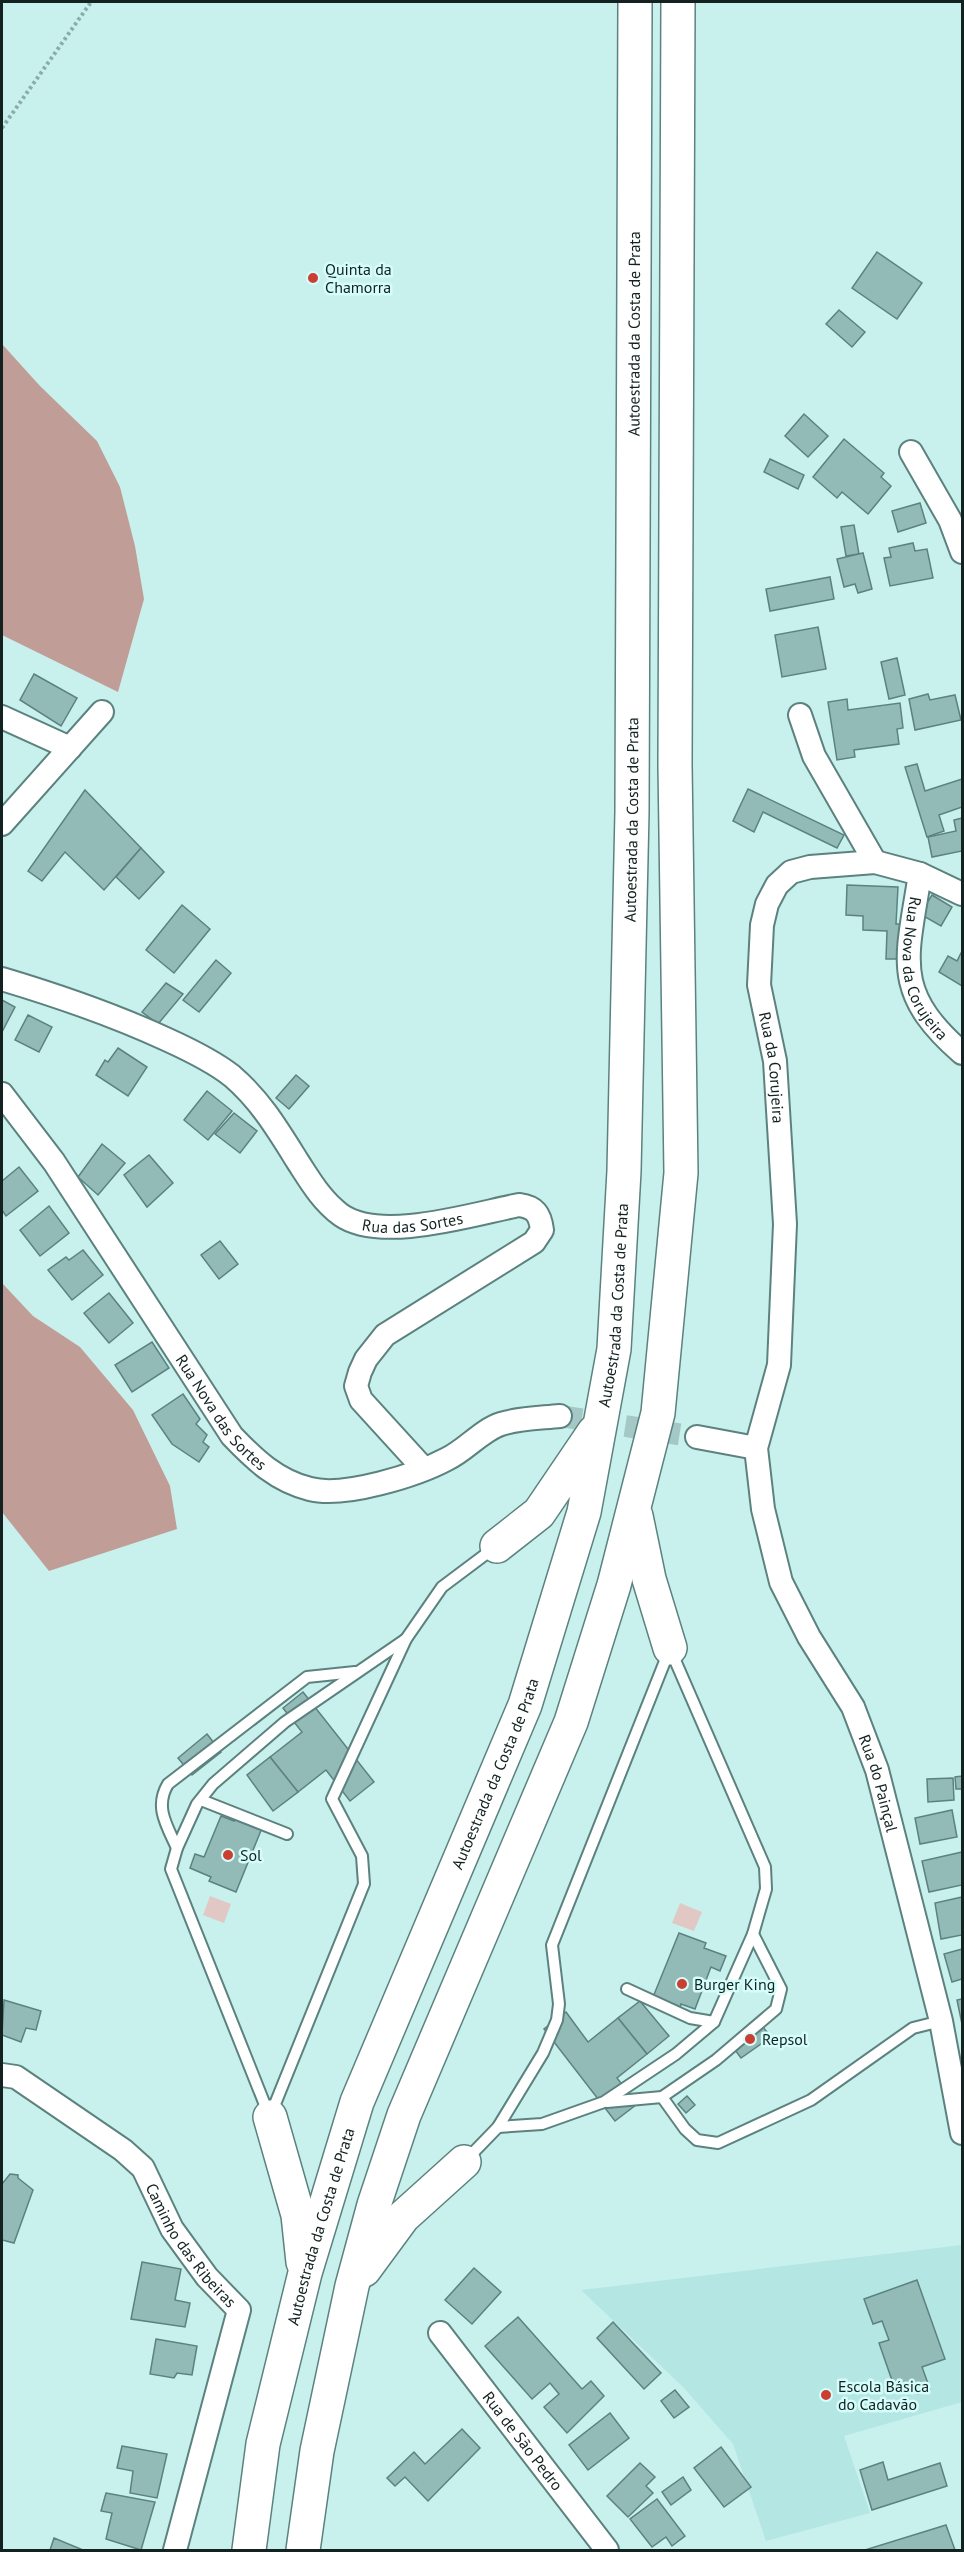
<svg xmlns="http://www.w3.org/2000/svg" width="964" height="2552" font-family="'PT Sans',sans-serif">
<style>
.built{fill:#b4e6e3}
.green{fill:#e1c8c4}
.forest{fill:#c09d97}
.building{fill:#92bab7;stroke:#5c827f;stroke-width:1.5}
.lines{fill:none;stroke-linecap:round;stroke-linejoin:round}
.minor-tunnel{stroke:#a4c8c5;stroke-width:22;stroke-dasharray:22 11;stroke-linecap:butt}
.service-casing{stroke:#5c827f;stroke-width:14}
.minor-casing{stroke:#5c827f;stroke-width:26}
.motorway-casing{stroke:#5c827f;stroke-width:36}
.path{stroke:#8cacaa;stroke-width:4;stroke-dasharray:3 3;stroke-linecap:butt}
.service{stroke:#fff;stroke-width:10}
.minor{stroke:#fff;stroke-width:22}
.motorway{stroke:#fff;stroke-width:33}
.poi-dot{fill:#cb3e32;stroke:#d5fefb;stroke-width:2}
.labels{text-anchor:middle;stroke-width:5;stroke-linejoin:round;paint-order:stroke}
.poi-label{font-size:16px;fill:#132221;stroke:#d5fefb;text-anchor:start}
.street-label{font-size:16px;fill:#132221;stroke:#d5fefb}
</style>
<rect width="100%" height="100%" fill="#c8f1ee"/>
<!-- built -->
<polygon class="built" points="962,2245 962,2402 844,2436 870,2513 766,2541 733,2444 684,2388 581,2290"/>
<!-- green -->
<g class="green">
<polygon points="210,1896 231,1904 224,1923 203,1915"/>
<polygon points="680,1903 702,1912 694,1931 672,1923"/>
</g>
<!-- forest -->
<g class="forest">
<polygon points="2,344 40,386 97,441 120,487 135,546 144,599 118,692 2,635"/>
<polygon points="2,1283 33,1316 80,1347 133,1410 170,1486 177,1529 49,1571 2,1512"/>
</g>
<!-- building -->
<g class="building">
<polygon points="877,252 922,283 897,319 852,288"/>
<polygon points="839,310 865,332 852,347 826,324"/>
<polygon points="804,414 828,436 808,457 785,436"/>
<polygon points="844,439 884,473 881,477 891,486 868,514 842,492 837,498 813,477"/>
<polygon points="770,459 804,475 798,489 764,472"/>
<polygon points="920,503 926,523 898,532 892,511"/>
<polygon points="854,525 859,554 846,556 841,527"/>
<polygon points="913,543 915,551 927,549 933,578 890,586 884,558 891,557 889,548"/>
<polygon points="863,553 872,589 858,593 855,584 844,587 837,559"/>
<polygon points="830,577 834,599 770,611 766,589"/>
<polygon points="818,627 826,669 782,677 775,635"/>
<polygon points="897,658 905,695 889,699 881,662"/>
<polygon points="34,674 77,698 61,726 20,700"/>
<polygon points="928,694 930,700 955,695 961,720 915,730 909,699"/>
<polygon points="847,699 848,710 900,703 903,728 897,729 899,744 854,750 855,757 837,760 828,702"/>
<polygon points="917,764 925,791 962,779 962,807 939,815 944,831 927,837 905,767"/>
<polygon points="748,789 844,835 837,848 763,812 754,832 733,821"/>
<polygon points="85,790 141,848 104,890 65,852 42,881 28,871"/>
<polygon points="962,818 962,851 932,857 928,837 956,831 954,820"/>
<polygon points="141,848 164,872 139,899 116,877"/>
<polygon points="847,885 898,887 896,924 901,924 899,959 886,959 887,931 863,930 863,916 846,915"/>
<polygon points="932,895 952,907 941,926 920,914"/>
<polygon points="182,905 210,929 174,973 146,950"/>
<polygon points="962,951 962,986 939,972 948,956 957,961"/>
<polygon points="216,960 231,973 199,1012 183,1000"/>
<polygon points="166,983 183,994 158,1024 142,1012"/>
<polygon points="2,1000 15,1007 2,1032"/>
<polygon points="28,1015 52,1027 39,1052 15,1040"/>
<polygon points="118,1048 147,1067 128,1096 96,1075 105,1060 108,1062"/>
<polygon points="296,1075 309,1086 289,1109 276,1098"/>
<polygon points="207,1091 232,1111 208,1140 184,1120"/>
<polygon points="234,1113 257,1131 240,1153 215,1134"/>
<polygon points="102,1144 125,1163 98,1195 78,1177"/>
<polygon points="149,1155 173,1183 147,1207 124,1175"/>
<polygon points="19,1167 38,1191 6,1216 2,1210 2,1181"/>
<polygon points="49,1206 69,1233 40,1256 20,1230"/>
<polygon points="220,1241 238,1264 219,1279 201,1255"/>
<polygon points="83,1250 103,1275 72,1300 48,1270 66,1257 69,1260"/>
<polygon points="109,1293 133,1323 109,1343 84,1313"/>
<polygon points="152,1342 169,1368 132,1392 115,1365"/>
<polygon points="183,1394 200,1419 196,1424 207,1435 203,1442 209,1447 199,1462 172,1444 152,1415"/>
<polygon points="303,1692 374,1782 350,1801 326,1770 298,1792 270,1757 302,1732 283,1708"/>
<polygon points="207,1734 221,1752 192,1775 178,1758"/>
<polygon points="270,1757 298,1792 273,1811 247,1775"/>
<polygon points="962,1776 962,1789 956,1789 955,1777"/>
<polygon points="953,1778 954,1800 928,1802 927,1779"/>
<polygon points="952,1810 957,1837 920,1844 915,1818"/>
<polygon points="221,1816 234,1821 236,1817 262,1828 236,1892 209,1881 211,1877 190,1868 195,1854 204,1857"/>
<polygon points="962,1852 962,1885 929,1892 922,1861"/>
<polygon points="962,1897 962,1935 941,1939 935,1903"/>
<polygon points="679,1933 706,1943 704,1948 726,1956 720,1971 711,1967 695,2009 681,2004 680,2008 653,1997"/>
<polygon points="962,1949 962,1979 952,1982 944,1954"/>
<polygon points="962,1999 962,2024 957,2000"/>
<polygon points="4,2000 41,2011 36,2030 26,2028 21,2042 2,2035"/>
<polygon points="640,2001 669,2036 647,2054 618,2018"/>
<polygon points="566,2012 588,2042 618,2018 647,2054 617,2078 637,2104 615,2121 544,2029"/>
<polygon points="758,2021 771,2037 741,2058 729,2042"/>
<polygon points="687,2096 695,2105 686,2113 678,2104"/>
<polygon points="10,2174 18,2175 18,2178 33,2190 14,2243 2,2240 2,2184"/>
<polygon points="142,2262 181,2269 175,2300 190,2303 185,2327 131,2319"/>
<polygon points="474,2268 501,2292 472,2324 445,2300"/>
<polygon points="917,2280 945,2359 922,2367 930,2389 918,2394 914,2382 895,2389 879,2343 889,2340 882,2321 873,2324 864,2299"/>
<polygon points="518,2317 582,2389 591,2381 604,2396 567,2433 544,2407 559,2394 550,2383 532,2399 485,2346"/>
<polygon points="613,2322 661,2373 644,2389 597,2338"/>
<polygon points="156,2339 197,2346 192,2375 177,2373 174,2378 150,2374"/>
<polygon points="675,2390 689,2407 674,2418 661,2401"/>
<polygon points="610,2413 629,2438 588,2470 569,2445"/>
<polygon points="462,2429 480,2448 428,2501 405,2477 395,2486 387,2478 414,2452 425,2464"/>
<polygon points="122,2446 167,2454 157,2498 130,2493 133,2471 117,2468"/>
<polygon points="721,2447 751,2487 724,2507 694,2468"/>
<polygon points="883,2462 888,2480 940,2463 947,2486 872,2510 860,2470"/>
<polygon points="640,2463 655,2477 646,2486 653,2493 628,2517 607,2496"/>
<polygon points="683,2477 691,2490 671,2505 662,2492"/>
<polygon points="106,2493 155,2502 141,2550 106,2539 112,2513 101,2511"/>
<polygon points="657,2499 685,2536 672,2546 666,2537 652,2547 630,2519"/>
<polygon points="946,2525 955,2550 865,2550"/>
<polygon points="54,2538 83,2550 50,2550"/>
</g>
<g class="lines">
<!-- minor-tunnel -->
<polyline class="minor-tunnel" points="560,1416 697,1437"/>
<defs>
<g id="service">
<polyline points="201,1800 287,1834"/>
<path d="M177,1848C167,1826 154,1807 168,1784L307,1677L355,1672"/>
<polyline points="627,1989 690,2018 714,2022"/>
<polyline points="662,2097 685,2129 697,2140 718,2143 811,2100 913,2028 941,2021"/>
<polyline points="607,2102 662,2097 716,2060 776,2009 781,1989 753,1934"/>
<polyline points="271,2114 364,1884 362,1856 332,1799 406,1639 442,1587 494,1548"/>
<polyline points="269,2115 171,1869 177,1848 197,1804 213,1784 285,1722 406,1639"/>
<polyline points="498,2127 542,2124 604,2102 676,2054 714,2022 753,1934 766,1889 765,1867 671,1651"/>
<polyline points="466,2160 498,2127 543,2053 557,2020 559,2004 552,1945 669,1651"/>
</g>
<g id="minor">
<polyline points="911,452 950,520 962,552"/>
<polyline points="800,715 814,756 875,862"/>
<polyline points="2,717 70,748"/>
<polyline points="2,824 102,712"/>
<path id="s1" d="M920,874C907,959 891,991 962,1053"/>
<path id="s2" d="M962,894L920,874L875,862L810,867L791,872L777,885L767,904L762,925L759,985L775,1061L785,1224L779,1365L756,1448L763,1509L781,1582L809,1637L853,1707L877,1770L941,2021L962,2133"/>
<path id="s3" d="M2,979C59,996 114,1015 168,1040C190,1050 213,1061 232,1076C261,1101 278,1130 298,1162C311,1182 322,1201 341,1215C381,1243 473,1214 519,1205C535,1207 540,1214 542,1230L534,1242L385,1335L366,1359L360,1372L356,1386L361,1400L423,1468"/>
<path id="s4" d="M2,1094L54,1162L232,1436C255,1460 277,1481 310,1489C344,1498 417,1475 447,1459C466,1450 482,1430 501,1424C519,1418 541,1418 560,1416"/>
<polyline points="697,1437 756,1448"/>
<path id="s5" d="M2,2075L16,2077L123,2150L143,2168L172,2229L207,2277L239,2310L175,2550"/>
<path id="s6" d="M440,2333L607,2550"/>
</g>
<g id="motorway">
<polyline points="636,1516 649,1579 670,1648"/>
<polyline points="497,1546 539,1513 594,1432"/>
<polyline points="270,2117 298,2215 303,2262"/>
<polyline points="364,2270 403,2217 464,2162"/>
<path id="s7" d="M249,2550L263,2444L305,2273L357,2102L525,1705L584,1512L614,1349L624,1171L632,812L635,2"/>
<polyline points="303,2550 317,2451 352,2286 374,2205 404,2115 571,1722 614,1585 658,1413 681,1173 675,765 678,2"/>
</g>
</defs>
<!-- service casing -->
<use href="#service" class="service-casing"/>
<!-- minor casing -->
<use href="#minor" class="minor-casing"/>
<!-- motorway casing -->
<use href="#motorway" class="motorway-casing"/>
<!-- path -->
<polyline class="path" points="2,128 91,2"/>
<!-- service -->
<use href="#service" class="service"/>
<!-- minor -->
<use href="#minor" class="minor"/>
<!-- motorway -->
<use href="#motorway" class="motorway"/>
</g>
<!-- markers -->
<g class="poi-dot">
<circle cx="313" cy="278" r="6"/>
<circle cx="228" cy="1855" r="6"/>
<circle cx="682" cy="1984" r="6"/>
<circle cx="750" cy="2039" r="6"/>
<circle cx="826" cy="2395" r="6"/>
</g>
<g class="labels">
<!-- poi labels -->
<g class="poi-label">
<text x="325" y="275">Quinta da<tspan x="325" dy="18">Chamorra</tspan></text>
<text x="240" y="1861">Sol</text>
<text x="694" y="1990">Burger King</text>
<text x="762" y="2045">Repsol</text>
<text x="838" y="2392">Escola Básica<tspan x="838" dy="18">do Cadavão</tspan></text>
</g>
<!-- street labels -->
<g class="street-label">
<text dy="6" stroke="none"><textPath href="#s7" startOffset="2276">Autoestrada da Costa de Prata</textPath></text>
<text dy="6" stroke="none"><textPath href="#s7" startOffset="1790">Autoestrada da Costa de Prata</textPath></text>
<text dy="6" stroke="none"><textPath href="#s1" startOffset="99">Rua Nova da Corujeira</textPath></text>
<text dy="6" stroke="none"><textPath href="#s2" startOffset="384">Rua da Corujeira</textPath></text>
<text dy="6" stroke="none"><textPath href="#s3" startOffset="502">Rua das Sortes</textPath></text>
<text dy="6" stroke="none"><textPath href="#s7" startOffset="1304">Autoestrada da Costa de Prata</textPath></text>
<text dy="6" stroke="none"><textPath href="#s4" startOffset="387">Rua Nova das Sortes</textPath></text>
<text dy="6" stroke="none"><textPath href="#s7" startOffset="818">Autoestrada da Costa de Prata</textPath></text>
<text dy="6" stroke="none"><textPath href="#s2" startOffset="1130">Rua do Painçal</textPath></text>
<text dy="6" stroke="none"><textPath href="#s7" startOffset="332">Autoestrada da Costa de Prata</textPath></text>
<text dy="6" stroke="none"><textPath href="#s5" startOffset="262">Caminho das Ribeiras</textPath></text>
<text dy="6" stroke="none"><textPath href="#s6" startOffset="136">Rua de São Pedro</textPath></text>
</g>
</g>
<!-- border -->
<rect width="964" height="2552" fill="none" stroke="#132221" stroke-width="6"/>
</svg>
